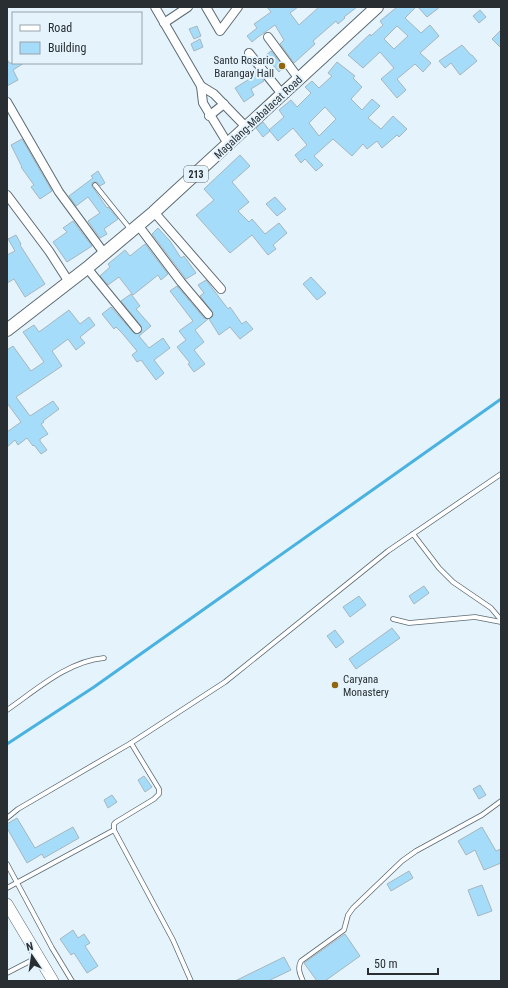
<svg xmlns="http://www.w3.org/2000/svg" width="508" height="988" font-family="'Roboto Condensed',sans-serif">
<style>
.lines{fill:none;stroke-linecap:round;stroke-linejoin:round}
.stream{stroke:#4ab2e1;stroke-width:3}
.building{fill:#a5dcf9;stroke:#a7b6be;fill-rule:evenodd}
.lane-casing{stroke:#5d6b72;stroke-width:5.5}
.street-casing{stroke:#5d6b72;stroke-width:10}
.secondary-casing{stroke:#5d6b72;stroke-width:12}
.primary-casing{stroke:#5d6b72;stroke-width:14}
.lane{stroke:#fff;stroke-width:4}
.street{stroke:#fff;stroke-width:8}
.secondary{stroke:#fff;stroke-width:11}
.primary{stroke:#fff;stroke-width:12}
.poi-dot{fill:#90650d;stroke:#e4f3fc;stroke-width:1.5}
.labels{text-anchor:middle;stroke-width:4;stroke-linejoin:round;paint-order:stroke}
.shield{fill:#e4f3fc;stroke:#60696e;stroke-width:1}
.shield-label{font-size:10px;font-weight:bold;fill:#282e31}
.poi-label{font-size:11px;fill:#282e31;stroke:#e4f3fc;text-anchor:end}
.street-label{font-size:11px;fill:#282e31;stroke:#e4f3fc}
</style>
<rect width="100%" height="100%" fill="#e4f3fc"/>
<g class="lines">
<!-- stream -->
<polyline class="stream" points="7,744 94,687 501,399"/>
</g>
<!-- building -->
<g class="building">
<polygon points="267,7 298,7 290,13 299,25 319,7 357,7 344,17 345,18 338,24 336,21 313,41 315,44 294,63 280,44 284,40 275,25 258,37 252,42 247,36 257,28 254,24 271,12"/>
<path d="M397,7H416L405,18L421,33L430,25L439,36L420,53L431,63L423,72L415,64L397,79L406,90L397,98L381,79L394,68L380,52L363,68L348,55L370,34L371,36L383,25L380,21ZM397,26L408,36L394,49L384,39Z"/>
<polygon points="418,7 440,7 427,17"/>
<polygon points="480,10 486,17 479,23 473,16"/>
<polygon points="197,26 201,36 194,39 189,29"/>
<polygon points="501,30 501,48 492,39"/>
<polygon points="200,39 203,47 194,51 191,44"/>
<polygon points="462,45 471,55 472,55 477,61 460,75 451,63 445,68 439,61"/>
<polygon points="271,51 284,67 279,72 265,56"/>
<polygon points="7,59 9,63 24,63 13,70 18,80 7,86"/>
<path d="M337,62L355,76L353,78L362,87L351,99L362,110L372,99L380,106L368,118L381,129L393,116L407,129L399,137L397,135L382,148L377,141L367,149L363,144L352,156L333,139L314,156L323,165L316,171L305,159L301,163L295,155L307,145L293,128L278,141L269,130L284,117L279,110L291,100L297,107L311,93L305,87L312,81L319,88L332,76L328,73ZM325,107L336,119L319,136L309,123Z"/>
<polygon points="257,72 264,81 251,89 254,95 244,102 235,88 251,78 250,76"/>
<polygon points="263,122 270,131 263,137 256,128"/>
<polygon points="22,139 52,191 40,199 31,187 34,185 21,167 22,167 11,145"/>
<polygon points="240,155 250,166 232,182 249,202 238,211 249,222 252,219 265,234 279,223 287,233 273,245 276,249 268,255 252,235 230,253 196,215 214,200 204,189"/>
<polygon points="98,171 105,183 100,186 97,182 94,182 92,183 92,186 107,208 108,207 118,219 104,229 107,234 100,238 88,221 100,213 88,197 76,206 69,196 93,178 91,176"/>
<polygon points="275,197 286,209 277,216 266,204"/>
<polygon points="73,221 92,246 67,262 53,242 67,232 63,228"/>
<polygon points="158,228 170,241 181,258 184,256 196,273 186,279 152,234"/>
<polygon points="16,235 21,244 20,245 45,284 25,297 14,279 7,283 7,255 15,251 8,239"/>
<polygon points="145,244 168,274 161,280 158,275 133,295 119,277 108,285 100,276 110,267 108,264 125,250 130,256"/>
<polygon points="311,277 326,293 317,300 303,284"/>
<polygon points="206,280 228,309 230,307 242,324 246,321 253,329 240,339 230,327 219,335 209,319 213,316 213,313 200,296 204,293 198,285"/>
<polygon points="177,286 204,318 208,319 195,330 204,342 194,350 205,364 194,372 188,364 190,363 177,347 186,340 179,331 193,321 170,291"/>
<polygon points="131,294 140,306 136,309 151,326 139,336 149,348 163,338 170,348 154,360 164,373 156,380 141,360 137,362 132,355 137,351 122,333 116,327 114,329 102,314 111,307 133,332 135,334 140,333 142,331 141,326 121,301"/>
<polygon points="69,310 80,324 89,317 95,325 80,337 85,343 76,350 68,339 52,351 62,366 16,397 30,416 53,401 59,409 43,421 44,422 41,424 48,434 40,439 40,441 47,450 41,454 34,445 33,446 27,438 18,445 15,440 7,447 7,432 21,422 7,403 7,350 13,346 31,371 44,362 23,332 34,325 39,332"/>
<polygon points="424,586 429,593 414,604 409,596"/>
<polygon points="359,596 366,605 350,617 343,607"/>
<polygon points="392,628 400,638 356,669 349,659"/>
<polygon points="335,630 344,642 336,648 327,636"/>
<polygon points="144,776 152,787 145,792 138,780"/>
<polygon points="480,785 486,795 479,799 473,789"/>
<polygon points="112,795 117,802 108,808 104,800"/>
<polygon points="17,818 35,848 73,827 79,838 44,858 42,854 27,863 7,828 7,824"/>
<polygon points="482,827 496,851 501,849 501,863 484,870 475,850 466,855 458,841"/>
<polygon points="409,871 413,878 391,891 387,884"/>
<polygon points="482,885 492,911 478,916 468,890"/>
<polygon points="73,930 78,938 84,934 90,943 85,946 98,966 87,973 74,953 71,955 60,939"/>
<polygon points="345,934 360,956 325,981 317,981 304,963"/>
<polygon points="284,957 291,970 268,981 235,981"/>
</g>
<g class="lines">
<defs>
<g id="lane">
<polyline points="95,185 131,230"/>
<polyline points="413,534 439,568 453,582 491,608 501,620"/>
<polyline points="393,619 409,623 475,617 501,622"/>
<path d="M7,710C36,690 68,661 104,658"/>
<polyline points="131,743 159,789 159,794 154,799 116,822 114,824 114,830 173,940 191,981"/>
<polyline points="7,818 18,809 131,743 225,682 388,551 501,474"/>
<polyline points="7,864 52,948 72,981"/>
<polyline points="7,888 114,830"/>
<polyline points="7,973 38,957"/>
<path d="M303,981C300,974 297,968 301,961L344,930L348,915L353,908L402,861L416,851L482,815L501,801"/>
</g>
<g id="street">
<polyline points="155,7 201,86 203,103 228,144"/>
<polyline points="206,7 220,31 238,7"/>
<polyline points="164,23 188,7"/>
<polyline points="268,37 299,79"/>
<polyline points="249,53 282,94"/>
<polyline points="201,86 214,94 246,127"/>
<polyline points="7,102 59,192 104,253"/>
<polyline points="209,116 224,104"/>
<polyline points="7,195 49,251 69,282"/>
<polyline points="154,212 221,289"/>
<polyline points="138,225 181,282 208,314"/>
<polyline points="87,268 137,329"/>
</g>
<polyline id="secondary" points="7,904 53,981"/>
<polyline id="primary" points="7,330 87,268 154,212 377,7"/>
</defs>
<!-- lane casing -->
<use href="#lane" class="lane-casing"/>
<!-- street casing -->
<use href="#street" class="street-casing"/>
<!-- secondary casing -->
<use href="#secondary" class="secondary-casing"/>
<!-- primary casing -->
<use href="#primary" class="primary-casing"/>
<!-- lane -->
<use href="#lane" class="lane"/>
<!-- street -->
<use href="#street" class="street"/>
<!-- secondary -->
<use href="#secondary" class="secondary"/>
<!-- primary -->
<use href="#primary" class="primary"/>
</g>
<!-- markers -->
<g class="poi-dot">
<circle cx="282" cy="66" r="4"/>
<circle cx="335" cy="685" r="4"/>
</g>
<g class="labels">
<!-- shield labels -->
<rect class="shield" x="184" y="166" width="24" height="16" rx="3"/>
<g class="shield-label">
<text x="196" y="178">213</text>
</g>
<!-- poi labels -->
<g class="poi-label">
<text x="274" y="64">Santo Rosario<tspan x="274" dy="13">Barangay Hall</tspan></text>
<text x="343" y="683" text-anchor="start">Caryana<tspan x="343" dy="13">Monastery</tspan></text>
</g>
<!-- street labels -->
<g class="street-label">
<text transform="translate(258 117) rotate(-43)" y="4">Magalang-Mabalacat Road</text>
</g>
</g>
<!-- border -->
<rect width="508" height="988" fill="none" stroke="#282e31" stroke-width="16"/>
<!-- legend -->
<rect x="12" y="12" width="130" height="52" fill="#e4f3fc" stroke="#99a4ab"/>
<rect x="20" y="25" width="20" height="6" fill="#ffffff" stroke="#99a4ab"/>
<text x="48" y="32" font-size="12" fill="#282e31">Road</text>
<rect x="20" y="42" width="20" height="12" fill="#a5dcf9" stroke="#99a4ab"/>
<text x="48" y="52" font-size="12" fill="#282e31">Building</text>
<!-- north arrow -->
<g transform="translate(32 956) rotate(347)" stroke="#e4f3fc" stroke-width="3" paint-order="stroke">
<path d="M0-3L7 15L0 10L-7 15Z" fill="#282e31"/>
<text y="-6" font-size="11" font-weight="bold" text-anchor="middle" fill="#282e31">N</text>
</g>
<!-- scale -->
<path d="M368 968v6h70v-6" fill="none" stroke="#282e31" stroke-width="2"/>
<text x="374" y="968" font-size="12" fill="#282e31" stroke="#e4f3fc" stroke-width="3" paint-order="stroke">50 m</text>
</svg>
